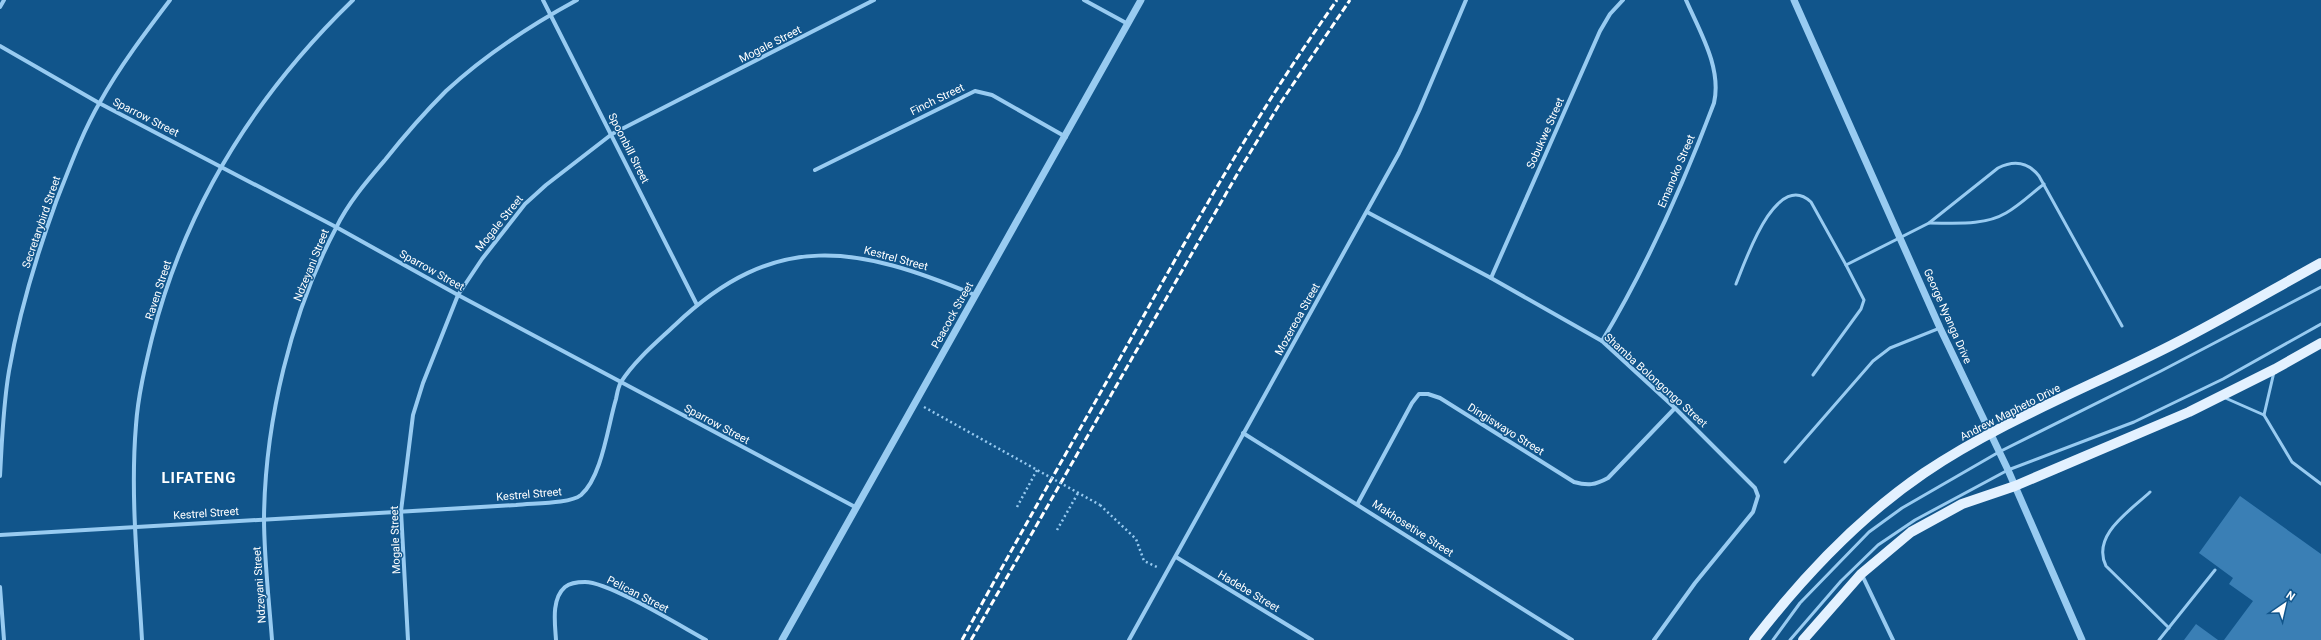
<svg xmlns="http://www.w3.org/2000/svg" width="2321" height="640" font-family="Roboto,sans-serif">
<style>
.building{fill:#3a7fb5}
.lines{fill:none;stroke-linecap:round;stroke-linejoin:round}
.path{stroke:#98cbf1;stroke-width:2.5;stroke-dasharray:2 3;stroke-linecap:butt}
.service{stroke:#98cbf1;stroke-width:3}
.minor{stroke:#98cbf1;stroke-width:4}
.tertiary{stroke:#98cbf1;stroke-width:7}
.primary{stroke:#e3f1ff;stroke-width:10}
.rail{stroke:#fff;stroke-width:3;stroke-dasharray:7 3;stroke-linecap:butt}
.path-bridge{stroke:#98cbf1;stroke-width:2.5;stroke-dasharray:2 3;stroke-linecap:butt}
.labels{text-anchor:middle;stroke-width:3;stroke-linejoin:round;paint-order:stroke}
.street-label{font-size:11px;fill:#fff;stroke:#11558b}
.district-label{font-size:15px;font-weight:bold;letter-spacing:1px;fill:#fff;stroke:#11558b}
</style>
<rect width="100%" height="100%" fill="#11558b"/>
<!-- building -->
<g class="building">
<polygon points="2240,496 2321,554 2321,640 2224,640 2253,601 2229,584 2233,578 2199,553"/>
<polygon points="2196,624 2218,640 2184,640"/>
</g>
<g class="lines">
<!-- path -->
<g class="path">
<polyline points="924,407 994,446"/>
<polyline points="1100,505 1136,539 1144,561 1159,568"/>
<polyline points="1017,507 1037,470"/>
<polyline points="1057,530 1078,493"/>
</g>
<!-- service -->
<g class="service">
<path d="M1929,223C1955,223 1984,226 2006,213C2020,205 2032,193 2044,184"/>
<path d="M1736,284C1745,262 1776,169 1811,202L1846,265"/>
<path d="M1813,375L1861,309L1864,300L1846,265L1929,223L1998,168C2014,160 2028,162 2039,176L2122,326"/>
<polyline points="2223,397 2264,415 2292,462 2321,484"/>
<polyline points="2264,415 2274,372"/>
<polyline points="1785,462 1873,361 1890,348 1940,328"/>
<path d="M2150,492C2130,511 2091,535 2106,566L2169,628"/>
<polyline points="1773,640 1800,603 1869,532 1902,508 1999,452 2161,371 2321,287"/>
<polyline points="1790,640 1841,581 1878,545 1915,520 2008,470 2134,422 2223,379 2321,324"/>
<polyline points="2159,640 2215,570"/>
</g>
<!-- minor -->
<g class="minor">
<polyline points="543,0 697,305"/>
<polyline points="1084,0 1128,24"/>
<polyline points="0,7 4,0"/>
<polyline points="0,46 99,103 336,227 458,295 857,508"/>
<polyline points="815,170 975,91 992,95 1066,137"/>
<polyline points="1367,212 1491,278 1602,341 1675,408 1755,488 1758,496 1753,512 1695,583 1654,640"/>
<polyline points="1491,278 1600,31 1610,14 1623,0"/>
<path d="M1602,341C1647,266 1683,185 1714,103C1722,68 1700,32 1686,0"/>
<polyline points="1243,433 1572,640"/>
<path d="M0,476C2,441 3,406 9,371C19,313 36,257 56,202C69,169 82,133 100,102C120,66 145,33 170,0"/>
<path d="M1358,503L1412,403L1419,394H1428L1440,398L1574,482C1588,486 1595,485 1608,478L1675,408"/>
<path d="M0,535L516,505C532,503 570,504 581,495C602,477 608,425 616,399C617,394 618,387 621,382C635,360 657,342 675,325C776,229 857,246 975,295"/>
<polyline points="1176,557 1312,640"/>
<polyline points="1862,575 1893,640"/>
<polyline points="0,587 4,640"/>
<path d="M142,640C138,569 130,496 136,425C138,396 145,367 152,338C185,207 256,94 353,0"/>
<path d="M272,640C269,600 264,558 264,518C265,422 291,313 336,228C348,203 367,181 385,160C404,136 424,113 446,91C485,55 531,25 577,0"/>
<polyline points="408,640 401,511 413,415 423,383 458,295 482,259 525,204 546,185 612,134 874,0"/>
<path d="M556,640C555,624 551,599 565,587C570,583 579,582 585,582C609,582 682,627 706,640"/>
<polyline points="1129,640 1399,153 1419,111 1466,0"/>
</g>
<!-- tertiary -->
<g class="tertiary">
<polyline points="1794,0 1940,328 2008,470 2082,640"/>
<polyline points="782,640 1141,0"/>
</g>
<!-- primary -->
<g class="primary">
<path d="M1754,640C1802,578 1858,518 1924,473C2001,421 2090,387 2172,345C2223,319 2272,290 2321,263"/>
<polyline points="1803,640 1861,574 1911,532 1962,504 2015,486 2189,412 2275,369 2321,343"/>
</g>
<!-- rail -->
<g class="rail">
<path d="M962,640C1016,541 1072,443 1128,344C1193,227 1259,109 1337,0"/>
<polyline points="971,640 1239,171 1279,105 1350,0"/>
</g>
<!-- path-bridge -->
<polyline class="path-bridge" points="994,446 1100,505"/>
</g>
<g class="labels">
<!-- street labels -->
<g class="street-label">
<text transform="translate(770 44) rotate(-27)" y="4">Mogale Street</text>
<text transform="translate(937 99) rotate(-26)" y="4">Finch Street</text>
<text transform="translate(146 117) rotate(27)" y="4">Sparrow Street</text>
<text transform="translate(1545 133) rotate(-66)" y="4">Sobukwe Street</text>
<text transform="translate(629 148) rotate(63)" y="4">Spoonbill Street</text>
<text transform="translate(1676 171) rotate(-67)" y="4">Emanoko Street</text>
<text transform="translate(41 222) rotate(-71)" y="4">Secretarybird Street</text>
<text transform="translate(499 223) rotate(-51)" y="4">Mogale Street</text>
<text transform="translate(896 258) rotate(15)" y="4">Kestrel Street</text>
<text transform="translate(311 265) rotate(-68)" y="4">Ndzeyani Street</text>
<text transform="translate(432 270) rotate(29)" y="4">Sparrow Street</text>
<text transform="translate(158 290) rotate(-72)" y="4">Raven Street</text>
<text transform="translate(952 315) rotate(-61)" y="4">Peacock Street</text>
<text transform="translate(1948 316) rotate(66)" y="4">George Nyanga Drive</text>
<text transform="translate(1297 319) rotate(-61)" y="4">Mozereoa Street</text>
<text transform="translate(1656 380) rotate(42)" y="4">Shamba Bolongongo Street</text>
<text transform="translate(2010 412) rotate(-27)" y="4">Andrew Mapheto Drive</text>
<text transform="translate(717 424) rotate(28)" y="4">Sparrow Street</text>
<text transform="translate(1506 429) rotate(32)" y="4">Dingiswayo Street</text>
<text transform="translate(529 494) rotate(-5)" y="4">Kestrel Street</text>
<text transform="translate(206 513) rotate(-4)" y="4">Kestrel Street</text>
<text transform="translate(1413 528) rotate(33)" y="4">Makhosetive Street</text>
<text transform="translate(395 540) rotate(-92)" y="4">Mogale Street</text>
<text transform="translate(259 585) rotate(-94)" y="4">Ndzeyani Street</text>
<text transform="translate(1249 591) rotate(31)" y="4">Hadebe Street</text>
<text transform="translate(638 594) rotate(27)" y="4">Pelican Street</text>
</g>
<!-- district labels -->
<g class="district-label">
<text x="199" y="483">LIFATENG</text>
</g>
</g>
<!-- north arrow -->
<g transform="translate(2285 604) rotate(34)" stroke="#11558b" stroke-width="3" paint-order="stroke">
<path d="M0-3L7 15L0 10L-7 15Z" fill="#ffffff"/>
<text y="-6" font-size="11" font-weight="bold" text-anchor="middle" fill="#ffffff">N</text>
</g>
</svg>
